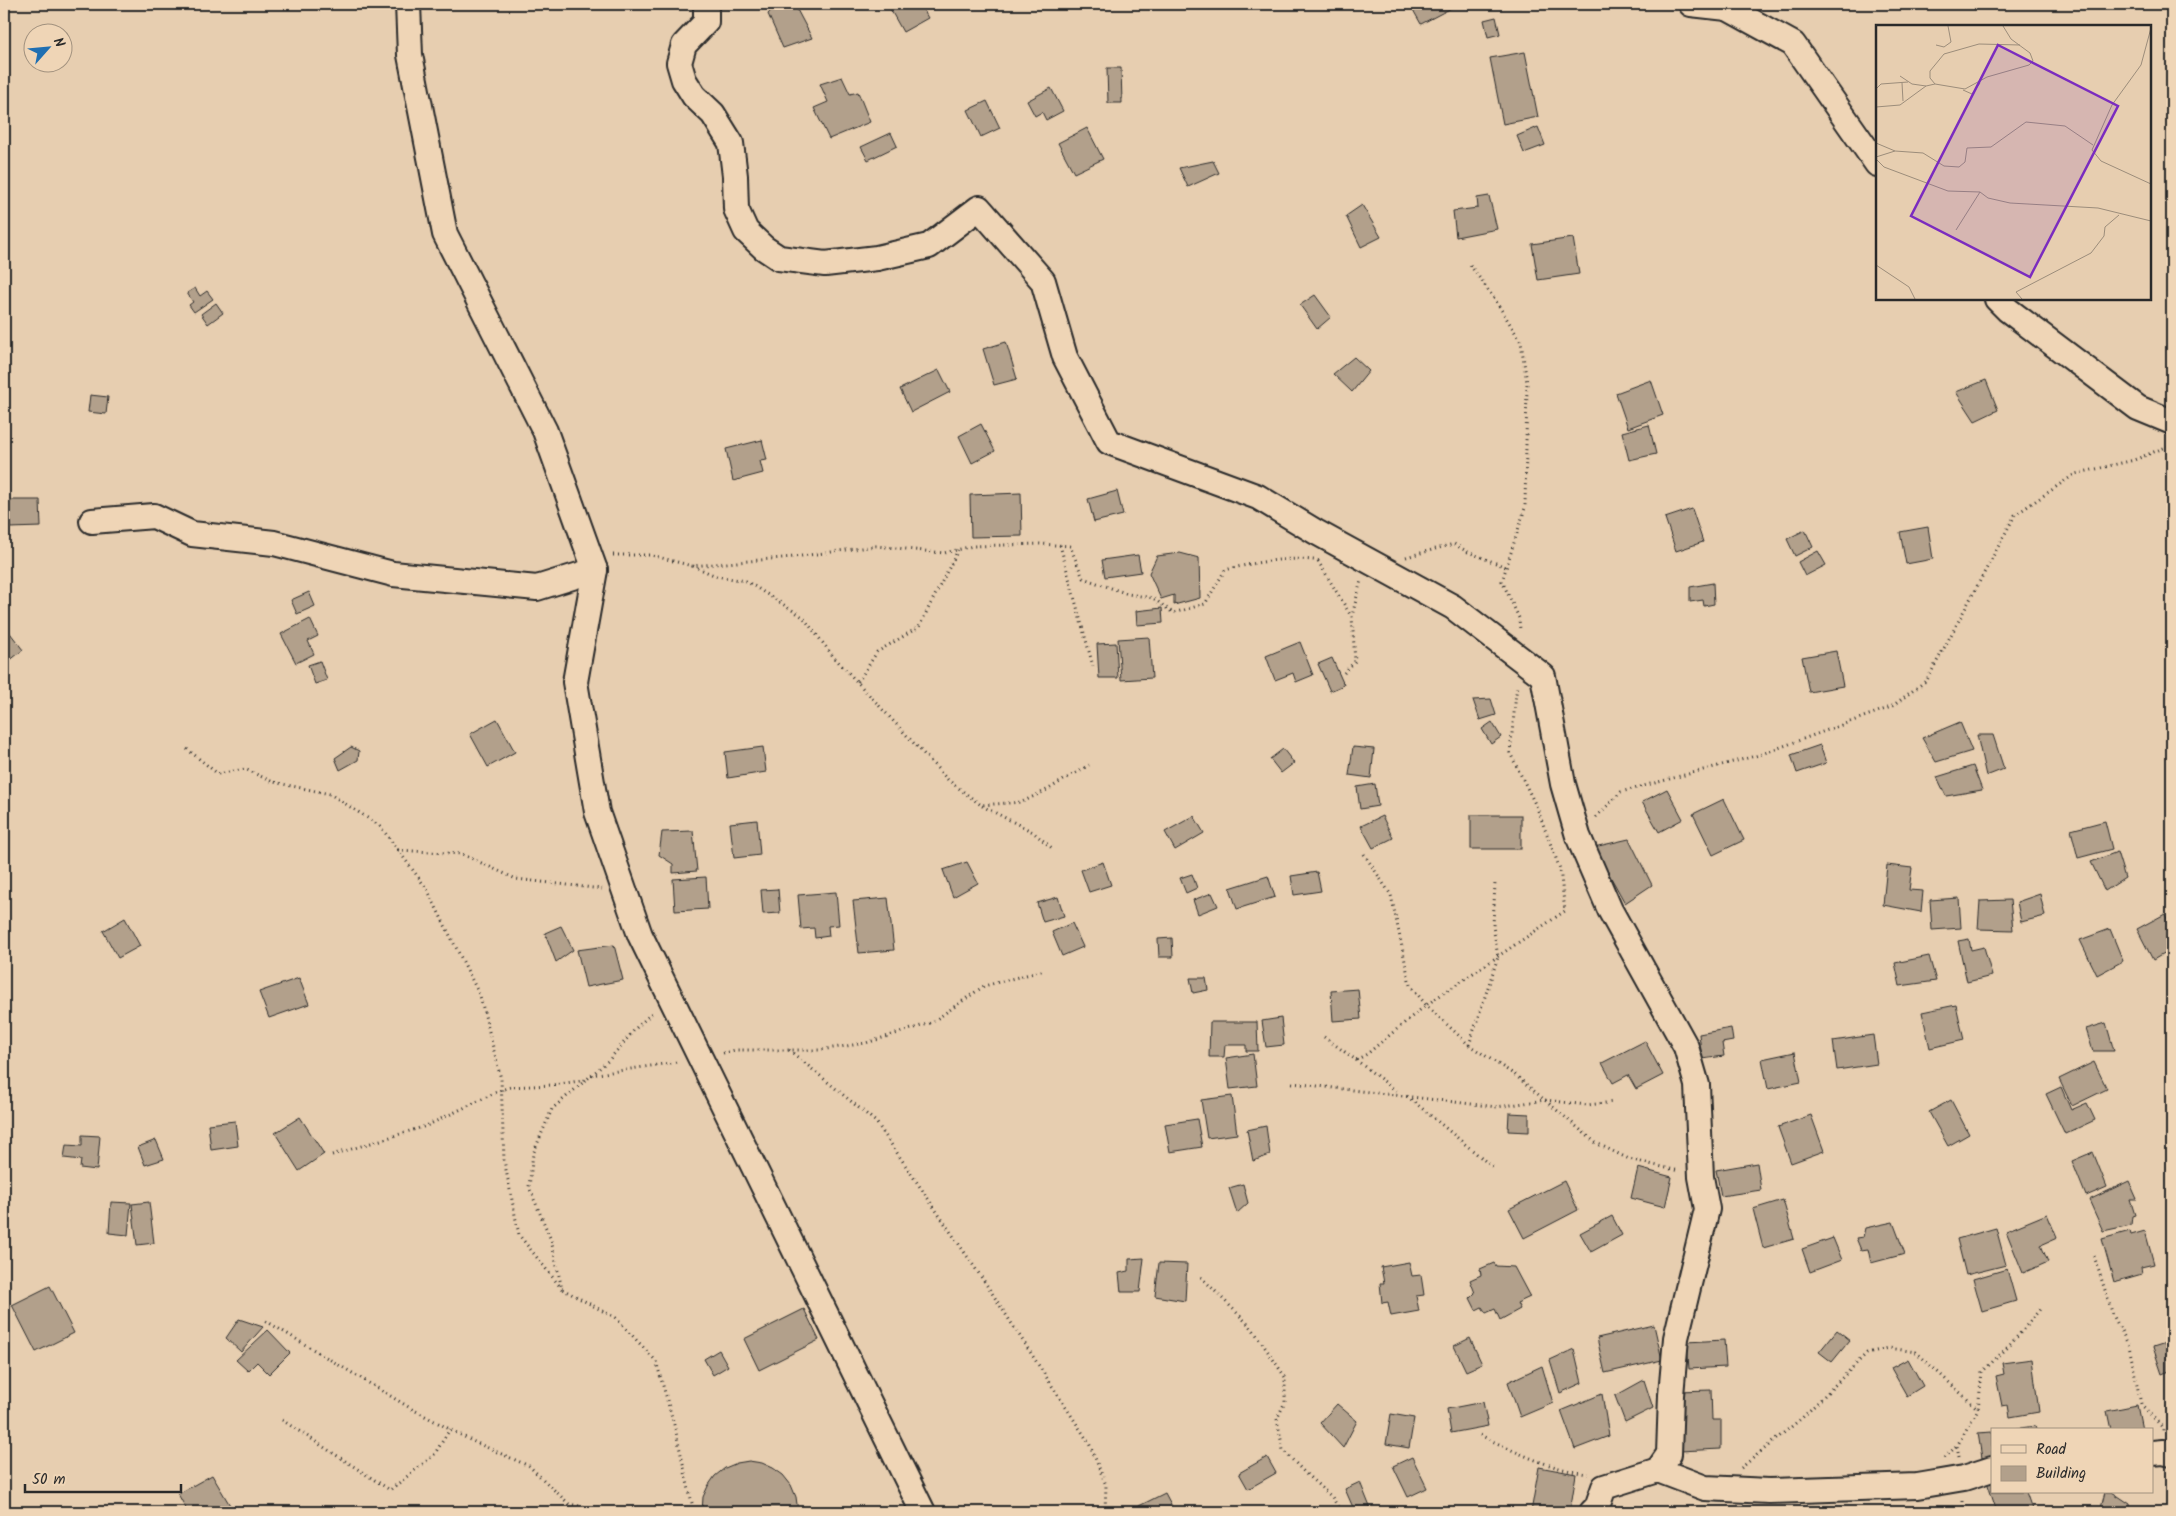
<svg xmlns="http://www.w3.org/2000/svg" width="2176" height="1516" font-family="Kalam,sans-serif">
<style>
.building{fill:#b2a08b;stroke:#2b2b2b}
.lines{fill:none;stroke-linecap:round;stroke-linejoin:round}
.minor-casing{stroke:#2b2b2b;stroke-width:28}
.path{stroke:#2b2b2b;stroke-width:3;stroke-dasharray:1 4;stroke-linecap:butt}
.minor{stroke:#efd5b6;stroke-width:24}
.inset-road{fill:none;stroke:#9c8d7b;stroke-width:1}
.view{fill:#7b2cbf;fill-opacity:0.15;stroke:#7b2cbf;stroke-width:2.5}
.inset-edge{fill:none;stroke:#2b2b2b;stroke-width:2.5}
</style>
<rect width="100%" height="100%" fill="#e7ceb0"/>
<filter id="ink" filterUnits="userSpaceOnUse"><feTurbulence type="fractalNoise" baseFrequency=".02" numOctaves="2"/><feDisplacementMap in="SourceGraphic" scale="10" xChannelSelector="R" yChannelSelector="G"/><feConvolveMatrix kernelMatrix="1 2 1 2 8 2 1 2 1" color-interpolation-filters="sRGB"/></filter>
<g filter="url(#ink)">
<!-- building -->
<g class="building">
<polygon points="777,4 794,4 812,38 783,48 768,14"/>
<polygon points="895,4 920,4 928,18 903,32 889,7"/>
<polygon points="1420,4 1459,4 1421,24 1412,8"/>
<polygon points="1496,17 1500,34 1488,37 1484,20"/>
<polygon points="1525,52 1538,117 1503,124 1490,58"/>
<polygon points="1107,68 1121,68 1122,103 1108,103"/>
<polygon points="842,77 850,94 858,92 870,122 829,139 814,108 828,102 820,84"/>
<polygon points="1051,88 1063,111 1046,120 1042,112 1035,116 1027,101"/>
<polygon points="987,101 1000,128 981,137 968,110"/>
<polygon points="1538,127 1545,145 1524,153 1517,136"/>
<polygon points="1087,128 1103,159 1074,173 1058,143"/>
<polygon points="891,133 897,146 868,160 861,147"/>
<polygon points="1213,161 1219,173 1188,187 1179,168"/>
<polygon points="1489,196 1497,229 1456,237 1453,211 1478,208 1477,198"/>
<polygon points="1362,205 1381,237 1361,247 1346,216"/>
<polygon points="1573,238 1579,274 1538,280 1532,244"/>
<polygon points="195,288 200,296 207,291 213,299 194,312 189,305 193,302 187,293"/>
<polygon points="1315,295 1331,317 1317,329 1300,305"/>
<polygon points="216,303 223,313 208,324 201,314"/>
<polygon points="1006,342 1017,379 994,385 983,349"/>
<polygon points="1354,357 1369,371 1352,392 1333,374"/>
<polygon points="939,370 950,392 911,412 900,389"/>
<polygon points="1651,380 1663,415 1628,428 1616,393"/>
<polygon points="1986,380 1998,410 1975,421 1956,392"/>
<polygon points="90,395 108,397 106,414 88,412"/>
<polygon points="981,424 995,451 972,463 959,436"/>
<polygon points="1649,425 1656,454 1629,460 1622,432"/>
<polygon points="762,440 767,460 760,461 763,473 733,481 726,449"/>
<polygon points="1117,491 1123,515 1094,522 1088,499"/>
<polygon points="1021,493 1022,536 971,537 970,495"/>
<polygon points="9,500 40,500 41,527 10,528"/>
<polygon points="1692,509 1703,542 1676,551 1665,518"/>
<polygon points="1928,527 1933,559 1906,564 1900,532"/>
<polygon points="1805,530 1813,547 1795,556 1787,539"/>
<polygon points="1818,551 1826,565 1805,576 1798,562"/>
<polygon points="1180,553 1199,558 1200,598 1174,605 1174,595 1161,599 1149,573 1157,556"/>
<polygon points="1138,555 1141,572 1105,577 1102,560"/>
<polygon points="1713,583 1714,604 1704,606 1703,600 1690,602 1690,587"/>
<polygon points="309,592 315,606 297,614 291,600"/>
<polygon points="1162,608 1163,623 1137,625 1136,611"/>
<polygon points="310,619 318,636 308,641 314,654 296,663 281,634"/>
<polygon points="4,625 23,650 4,665"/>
<polygon points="1149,637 1152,678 1121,680 1118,639"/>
<polygon points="1300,642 1313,675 1296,682 1293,673 1275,680 1266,656"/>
<polygon points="1116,643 1118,678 1099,678 1097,644"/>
<polygon points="1836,651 1843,686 1809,692 1802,657"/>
<polygon points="1332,658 1344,685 1330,691 1318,664"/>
<polygon points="320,661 327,680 315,684 308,665"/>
<polygon points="1491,699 1496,715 1480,720 1473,700"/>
<polygon points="497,719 515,752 488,767 470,734"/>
<polygon points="1492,722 1501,737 1491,744 1482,729"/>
<polygon points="1960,722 1972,751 1936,762 1922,738"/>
<polygon points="1977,735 1993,735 2004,769 1986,776"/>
<polygon points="1820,745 1826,763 1797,773 1791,755"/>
<polygon points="351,747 359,751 358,760 340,770 335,758"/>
<polygon points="763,747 766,772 728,778 725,752"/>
<polygon points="1353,747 1374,749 1371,778 1349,775"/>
<polygon points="1283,749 1294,763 1281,773 1270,759"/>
<polygon points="1973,766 1982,790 1946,796 1937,777"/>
<polygon points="1375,784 1378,806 1360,809 1357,787"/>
<polygon points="1667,789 1683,819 1659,832 1642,802"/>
<polygon points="1724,799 1744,840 1713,855 1693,814"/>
<rect x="1471" y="815" width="50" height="34"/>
<polygon points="1194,816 1204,833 1175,850 1165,832"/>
<polygon points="1382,816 1393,838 1373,848 1361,826"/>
<polygon points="757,820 760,855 734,858 730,823"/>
<polygon points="2105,821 2112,849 2078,858 2071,830"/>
<polygon points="693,831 697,871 673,873 673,864 659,855 662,832"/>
<polygon points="1629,839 1652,885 1625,903 1594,847"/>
<polygon points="2117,852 2125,878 2105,891 2091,862"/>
<polygon points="967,862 978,883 953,897 943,870"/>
<polygon points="1103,862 1111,885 1089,892 1081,870"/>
<polygon points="1887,865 1912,868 1909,890 1923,891 1921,912 1883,905"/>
<polygon points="1317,872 1321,891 1294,895 1291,876"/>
<polygon points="1192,874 1197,888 1186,893 1180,878"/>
<polygon points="1268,876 1275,897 1237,909 1230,888"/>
<polygon points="706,877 708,909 675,911 673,879"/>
<polygon points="778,889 780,913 763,914 761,890"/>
<polygon points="836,892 839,925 828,926 829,936 815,938 814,928 801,929 798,895"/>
<polygon points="1212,893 1218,906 1198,914 1193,900"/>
<polygon points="2040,894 2045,916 2021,922 2017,902"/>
<polygon points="1058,897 1064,916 1043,922 1037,903"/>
<polygon points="888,898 894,950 859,953 853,901"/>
<polygon points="1959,898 1961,928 1932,930 1930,900"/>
<polygon points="2010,900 2013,930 1978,929 1980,901"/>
<polygon points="2165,914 2172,931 2172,949 2153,960 2137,929"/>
<polygon points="125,918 140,946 118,958 103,931"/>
<polygon points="1072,923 1083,947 1062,956 1052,932"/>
<polygon points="561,926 573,950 556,962 545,933"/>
<polygon points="2110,929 2123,961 2097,975 2080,940"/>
<polygon points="1172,938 1173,957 1159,957 1158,939"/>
<polygon points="1969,939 1971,950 1984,947 1992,976 1967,982 1958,941"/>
<polygon points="614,945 623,980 586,987 577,950"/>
<polygon points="1929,956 1936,981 1900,986 1895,963"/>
<polygon points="299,978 309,1004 269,1018 259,992"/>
<polygon points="1190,978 1206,978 1208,990 1193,993"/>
<polygon points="1358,989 1361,1019 1333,1021 1331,991"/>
<polygon points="1956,1005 1964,1040 1930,1048 1922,1012"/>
<polygon points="1281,1018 1284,1045 1266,1047 1262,1021"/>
<polygon points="1210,1022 1257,1022 1258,1051 1246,1051 1246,1045 1225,1045 1224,1057 1209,1057"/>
<polygon points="2106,1023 2114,1051 2093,1051 2086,1029"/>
<polygon points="1731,1028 1733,1041 1722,1043 1724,1056 1702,1059 1699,1034"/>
<polygon points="1873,1035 1877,1064 1837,1070 1833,1041"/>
<polygon points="1645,1041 1663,1075 1636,1089 1628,1075 1613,1083 1602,1063"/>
<polygon points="1795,1052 1801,1082 1768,1089 1762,1059"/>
<polygon points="1253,1054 1257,1086 1230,1089 1226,1058"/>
<polygon points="2094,1062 2107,1089 2072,1106 2059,1079"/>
<polygon points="2061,1087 2071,1110 2087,1103 2095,1120 2065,1134 2046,1094"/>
<polygon points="1232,1096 1237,1134 1207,1138 1201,1100"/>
<polygon points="1951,1100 1969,1134 1948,1146 1929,1112"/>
<polygon points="1509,1113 1529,1114 1529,1132 1508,1131"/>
<polygon points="1811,1115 1824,1151 1791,1163 1778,1127"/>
<polygon points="300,1117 324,1154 299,1171 275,1133"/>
<polygon points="1197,1119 1202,1147 1170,1152 1165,1124"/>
<polygon points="235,1121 238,1146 211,1150 208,1124"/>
<polygon points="1266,1126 1270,1155 1253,1161 1247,1130"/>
<polygon points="82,1135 100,1136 97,1170 80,1168 81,1160 64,1158 66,1145 82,1146"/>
<polygon points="156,1140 164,1159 145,1165 138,1147"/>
<polygon points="2093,1152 2107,1187 2086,1196 2072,1161"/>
<polygon points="1757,1163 1761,1190 1721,1196 1716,1170"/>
<polygon points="1638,1168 1672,1177 1665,1207 1631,1198"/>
<polygon points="1564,1181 1578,1210 1524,1238 1509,1209"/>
<polygon points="2129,1181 2137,1199 2130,1199 2135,1215 2132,1216 2131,1225 2103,1231 2089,1200"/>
<polygon points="1243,1184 1248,1203 1237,1213 1229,1188"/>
<polygon points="1783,1200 1794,1239 1763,1248 1753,1209"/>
<polygon points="111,1202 131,1203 128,1235 109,1233"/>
<polygon points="149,1202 154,1243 137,1245 132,1204"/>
<polygon points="2047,1214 2057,1238 2041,1245 2048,1262 2023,1273 2006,1231"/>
<polygon points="1612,1216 1622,1235 1591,1252 1580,1233"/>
<polygon points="1893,1222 1905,1254 1871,1263 1868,1249 1861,1250 1856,1238 1863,1237 1865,1228"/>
<polygon points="1996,1228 2006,1265 1966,1275 1957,1239"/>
<polygon points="2130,1231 2131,1235 2145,1231 2154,1264 2141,1267 2142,1274 2114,1282 2102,1239"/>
<polygon points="1833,1238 1842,1260 1810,1272 1802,1249"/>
<polygon points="1144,1258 1140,1292 1121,1292 1119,1273 1129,1271 1129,1259"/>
<polygon points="1409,1262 1412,1276 1421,1275 1424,1295 1416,1296 1419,1311 1391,1316 1388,1302 1382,1303 1380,1283 1384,1283 1381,1267"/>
<polygon points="1159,1263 1187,1264 1185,1301 1155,1296"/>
<polygon points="1494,1263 1496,1266 1514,1267 1530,1297 1517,1303 1520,1309 1500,1320 1495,1309 1486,1313 1482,1307 1476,1310 1470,1298 1475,1293 1470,1280 1481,1275 1480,1269"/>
<polygon points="2007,1269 2016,1301 1982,1311 1973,1279"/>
<polygon points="50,1286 74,1333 36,1352 12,1305"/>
<polygon points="804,1309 819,1340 759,1370 744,1339"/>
<polygon points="239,1319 263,1327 241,1352 226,1338"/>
<polygon points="1654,1325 1662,1360 1605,1373 1597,1338"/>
<polygon points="268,1330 290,1353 269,1374 257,1362 248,1371 236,1360"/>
<polygon points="1837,1330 1850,1340 1832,1362 1819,1352"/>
<polygon points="1470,1338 1482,1364 1466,1371 1454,1346"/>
<polygon points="1724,1340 1726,1367 1689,1369 1687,1342"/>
<polygon points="2172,1341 2172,1370 2162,1374 2153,1347"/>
<polygon points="1574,1349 1582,1383 1560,1393 1550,1360"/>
<polygon points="719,1350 728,1366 713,1375 704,1359"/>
<polygon points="1908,1359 1923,1386 1907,1396 1891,1368"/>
<polygon points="2032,1359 2039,1412 2010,1417 2008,1405 2002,1406 1996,1376 2004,1374 2002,1363"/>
<polygon points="1542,1366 1553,1403 1520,1417 1508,1382"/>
<polygon points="1644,1380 1653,1408 1625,1422 1615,1396"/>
<polygon points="1711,1390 1712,1420 1721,1420 1721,1449 1680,1451 1678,1391"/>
<polygon points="1602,1394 1609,1436 1575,1449 1561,1411"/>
<polygon points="2171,1401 2172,1401 2172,1442 2167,1442"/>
<polygon points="1483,1402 1488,1426 1451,1433 1447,1409"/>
<polygon points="1337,1404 1357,1421 1343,1448 1320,1423"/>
<polygon points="2137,1405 2142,1430 2111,1430 2107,1411"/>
<polygon points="1391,1414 1414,1418 1409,1448 1386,1444"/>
<polygon points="2035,1426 2036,1430 2006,1430"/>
<polygon points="1992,1432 1992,1457 1982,1458 1978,1433"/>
<polygon points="1267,1457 1276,1473 1248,1489 1239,1473"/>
<polygon points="1412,1457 1427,1488 1408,1497 1393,1466"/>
<polygon points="749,1461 762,1463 773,1468 783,1475 791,1485 796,1497 798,1512 702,1512 703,1497 708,1486 715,1476 725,1468 737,1463"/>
<polygon points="1539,1467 1576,1474 1570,1512 1531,1512"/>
<polygon points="212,1475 234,1512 188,1512 178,1494"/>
<polygon points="1992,1480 1992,1492 2026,1492 2033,1512 1997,1512 1987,1482"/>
<polygon points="1360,1482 1372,1512 1355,1512 1345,1489"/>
<polygon points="2105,1492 2112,1492 2130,1504 2131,1512 2100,1512"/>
<polygon points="1165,1493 1175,1512 1140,1512 1137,1507"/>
</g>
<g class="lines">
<defs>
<g id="minor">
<polyline points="408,4 410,55 445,234 545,431 595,570 575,682 597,812 640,935 923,1512"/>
<polyline points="706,4 706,22 684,45 679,63 684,80 694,96 713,114 731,143 735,176 736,209 746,231 764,248 779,258 825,264 877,258 929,246 979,208 1043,281 1065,357 1109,442 1258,497 1316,532 1453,607 1543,676 1563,784 1578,836 1610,910 1686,1047 1697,1085 1701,1177 1707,1209 1676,1338 1671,1395 1669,1454 1658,1470"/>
<polyline points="1691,4 1727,8"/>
<polyline points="1720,4 1793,44 1877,164"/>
<polyline points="1997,299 2008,310 2138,408 2172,422"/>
<polyline points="92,521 154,516 192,534 274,543 393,574 537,588 595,570"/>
<polyline points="2152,1453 2163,1452 2172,1454"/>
<polyline points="1592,1512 1597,1507 1604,1487 1658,1470 1705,1488 1769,1491 1917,1486 1964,1478 1992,1469"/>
</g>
</defs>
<!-- minor casing -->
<use href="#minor" class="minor-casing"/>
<!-- path -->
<g class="path">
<polyline points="1470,265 1494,298 1521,342 1527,383 1525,508 1502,581 1519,618 1520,630"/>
<polyline points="1060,545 1093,666"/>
<path d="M613,555H651L692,566L794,557L876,546L944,553L973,546L1040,544L1070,546L1083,578L1128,594L1153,598L1173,613L1205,604L1225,570C1257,562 1288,556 1321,561"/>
<polyline points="1406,557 1454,544 1468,552 1506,567"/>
<polyline points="1318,561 1351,616"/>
<polyline points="693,566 716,576 746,581 803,617 833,656 948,780 981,805 1022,802 1047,790 1089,765"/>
<polyline points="1344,673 1355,661 1352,616 1361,580"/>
<polyline points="858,682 877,652 919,627 958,550"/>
<polyline points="187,749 218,774 245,769 273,782 330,794 380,826 398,850"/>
<polyline points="982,806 1033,832 1053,849"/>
<polyline points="1596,817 1621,792 1759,755 1891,707 1927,680 2015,515 2075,474 2134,460 2171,445"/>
<polyline points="1364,854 1391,895 1410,985 1426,1005 1469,1045 1515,1075 1596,1143 1629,1159 1679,1171"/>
<polyline points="1324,1037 1356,1060 1367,1054 1426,1005 1565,911 1560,869 1537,808 1510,753 1517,684"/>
<polyline points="1469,1045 1498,957 1493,926 1495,883"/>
<polyline points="789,1050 876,1122 988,1287 1089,1443 1106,1485 1105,1512"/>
<polyline points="723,1053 735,1050 820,1050 866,1043 931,1023 984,986 1045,970"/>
<polyline points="1356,1060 1399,1093"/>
<polyline points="591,1075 677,1062"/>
<polyline points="586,1080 552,1109 533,1154 529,1187 551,1240 562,1289 616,1318 656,1361 675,1428 694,1512"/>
<polyline points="1292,1083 1497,1107 1545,1100 1587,1105 1614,1102"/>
<polyline points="1407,1096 1495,1169"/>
<polyline points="332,1155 426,1126 501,1090 511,1087 552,1085 586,1080 609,1060 636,1028 653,1012"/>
<polyline points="2094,1256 2113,1315 2129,1346 2141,1404 2163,1428 2163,1432"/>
<polyline points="1201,1277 1252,1328 1285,1377 1285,1402 1277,1419 1283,1450 1307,1475 1332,1497 1341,1512"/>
<polyline points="562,1289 519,1235 504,1160 501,1079 480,996 427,889 398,850 462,854 516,879 602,889"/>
<polyline points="266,1321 412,1409 470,1440 529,1466 569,1504 612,1512"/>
<polyline points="282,1420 390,1490 434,1455 450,1429"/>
<path d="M1480,1435C1515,1452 1550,1469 1588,1474"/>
<polyline points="1959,1457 1957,1446 1978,1409 1982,1372 2011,1344 2041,1308"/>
<polyline points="1945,1458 1956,1446"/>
<polyline points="1741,1468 1802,1418 1867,1353 1889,1348 1916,1352 1978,1409"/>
<polyline points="1963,1512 1963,1500"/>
</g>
<!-- minor -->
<use href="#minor" class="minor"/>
</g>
</g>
<!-- overview -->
<g transform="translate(1876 25)">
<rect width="275" height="275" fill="#e7ceb0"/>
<path class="inset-road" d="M275,3L265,40L236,80L216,125L225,136L275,159M60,20L68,22L75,17L72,1M24,51L36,59L50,61M26,58L27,76M59,59L54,53V46L68,29L103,19L144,20M0,64L5,59L32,57M87,65L96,69L104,58M0,82L24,80L50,61L59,59L89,64L111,52L153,40L157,36L154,28L135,14L127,1M0,118L19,126L47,128L68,141L83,142L89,137L91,123L115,122L150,97L189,101L217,120M0,132L19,126M0,134L8,142L72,166L104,167L112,173L134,178L222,183L275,196M80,205L104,167M0,240L33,262L39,274M146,274L140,267L215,228L228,211L229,202L243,190"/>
<path class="view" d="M122,20L242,81L154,252L35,191Z"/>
<rect width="275" height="275" class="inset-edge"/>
</g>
<!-- margin -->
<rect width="2176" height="1516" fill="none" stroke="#efd5b6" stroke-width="20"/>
<rect x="10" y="10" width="2156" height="1496" fill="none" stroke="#2b2b2b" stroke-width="2" filter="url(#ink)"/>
<!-- legend -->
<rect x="1991" y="1428" width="162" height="65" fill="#efd5b6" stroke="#a1917e"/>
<rect x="2001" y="1445" width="25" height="8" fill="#efd5b6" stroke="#a1917e"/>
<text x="2036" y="1454" font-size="15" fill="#2b2b2b">Road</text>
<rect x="2001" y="1466" width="25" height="15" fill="#b2a08b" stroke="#a1917e"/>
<text x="2036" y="1478" font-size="15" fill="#2b2b2b">Building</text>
<!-- north arrow -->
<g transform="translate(48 48) rotate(63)"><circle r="24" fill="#efd5b6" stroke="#a1917e"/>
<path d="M0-4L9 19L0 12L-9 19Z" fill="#1f6fb2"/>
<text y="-8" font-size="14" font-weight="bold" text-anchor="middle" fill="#2b2b2b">N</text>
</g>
<!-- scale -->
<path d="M25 1484v8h156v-8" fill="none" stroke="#2b2b2b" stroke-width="2.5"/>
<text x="32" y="1484" font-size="15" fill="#2b2b2b" stroke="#efd5b6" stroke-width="4" paint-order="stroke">50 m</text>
</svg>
